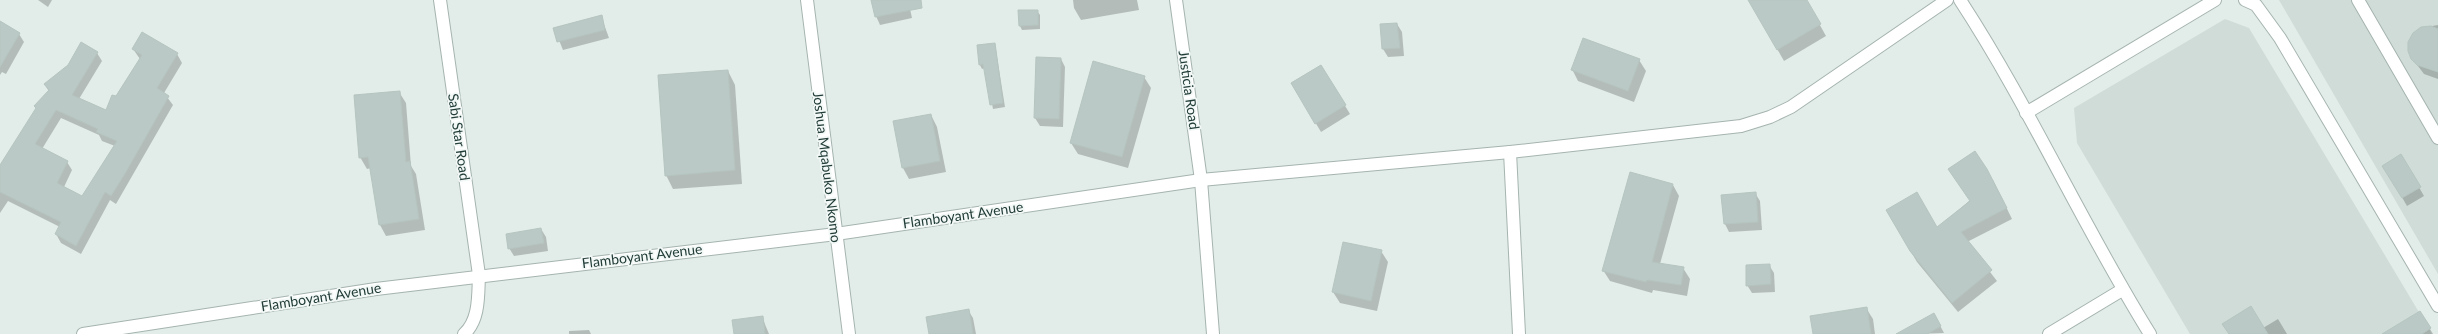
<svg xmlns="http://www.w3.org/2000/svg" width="2438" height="334" font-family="Lato,sans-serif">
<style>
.built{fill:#d0dcd7}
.shadow{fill:#0003;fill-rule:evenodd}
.building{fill:#bac9c5;stroke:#b5c5c0;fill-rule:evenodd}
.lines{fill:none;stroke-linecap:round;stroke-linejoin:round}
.minor-casing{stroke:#a5b4b0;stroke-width:14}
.minor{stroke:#fff;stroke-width:12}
.labels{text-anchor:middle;stroke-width:3.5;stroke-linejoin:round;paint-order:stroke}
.street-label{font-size:14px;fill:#223c38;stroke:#f2f8f6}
</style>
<rect width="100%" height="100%" fill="#e2ece8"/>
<!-- built -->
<g class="built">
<polygon points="2279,0 2438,0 2438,274"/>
<polygon points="2225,19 2249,28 2432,334 2190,334 2077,143 2074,108"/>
</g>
<!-- shadow -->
<g class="shadow">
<polygon points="38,0 52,0 48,7"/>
<polygon points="872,0 908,0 912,18 880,25 876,16"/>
<polygon points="1073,0 1137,0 1139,10 1081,20 1074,8"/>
<polygon points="1749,0 1806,0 1826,36 1784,61"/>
<polygon points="1037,11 1040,15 1040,29 1022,30 1020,26"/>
<polygon points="601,16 609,38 563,50 554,28"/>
<polygon points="0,22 19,34 24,42 6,74 2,72 0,75"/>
<polygon points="1397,24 1402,32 1404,56 1388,57 1383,49"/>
<polygon points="2438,25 2438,79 2424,74 2412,58 2421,28"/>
<polygon points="995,44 1005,107 993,109 985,68 982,69 980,65"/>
<path d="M133,49L177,54L182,63L164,93L173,105L116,204L110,200L81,254L61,243L56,234L60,227L8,201L0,213V166L49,92L45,84L97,53L102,61L79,99L106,112L140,59ZM61,118L99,135L102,141L115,146L83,198L64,187L72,170L67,162L42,149Z"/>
<polygon points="1037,58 1061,59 1065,67 1063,127 1040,126 1035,118"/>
<polygon points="1639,60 1646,71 1634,102 1578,81 1572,69"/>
<polygon points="1321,66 1350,114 1321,132 1292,83"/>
<polygon points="728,71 735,85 742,184 673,189 666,175"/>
<polygon points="1144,77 1151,88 1128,168 1078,154 1071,143"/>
<polygon points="399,92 406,103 411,166 416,174 425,230 386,236 380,225 371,168 367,169 360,157"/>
<polygon points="931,115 937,127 946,172 909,179 903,168 894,122"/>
<polygon points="2401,156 2424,196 2407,206 2384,166"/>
<polygon points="1993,180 2012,219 1967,242 1997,281 1958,312 1917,262 1887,211 1937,229"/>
<polygon points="1673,185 1679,196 1660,264 1683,268 1690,279 1687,296 1653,290 1652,293 1610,281 1603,270"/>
<polygon points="1755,193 1760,201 1762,230 1729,232 1725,224 1723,196"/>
<polygon points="541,229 546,237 548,251 514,256 509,248"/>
<polygon points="1381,251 1388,262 1377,311 1340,303 1333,292"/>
<polygon points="1769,265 1774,273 1775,292 1752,293 1747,285"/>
<polygon points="1866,308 1873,319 1875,334 1814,334"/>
<polygon points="968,310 973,318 976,334 930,334"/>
<polygon points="2420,312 2433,334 2394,334"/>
<polygon points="1934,314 1944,333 1917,334"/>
<polygon points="762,317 769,334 735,334"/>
<polygon points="2278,319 2287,334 2229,334 2263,328"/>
<polygon points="589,330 591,334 569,334 569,331"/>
</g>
<!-- building -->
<g class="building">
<polygon points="871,0 921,0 922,8 875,17"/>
<polygon points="1748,0 1807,0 1821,24 1777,50"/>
<polygon points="1018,10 1038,10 1038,25 1019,26"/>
<polygon points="602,15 605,30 557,42 553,28"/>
<polygon points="0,21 20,33 0,67"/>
<polygon points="1397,23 1400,48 1382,49 1380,24"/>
<polygon points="2431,26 2438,29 2438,72 2417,65 2411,59 2408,51 2408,42 2413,33 2421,27"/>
<path d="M142,32L178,53L157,88L169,96L126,172L111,196L105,192L76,246L55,234L61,222L0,192V165L36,108L34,106L49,90L44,84L68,65L81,42L98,52L72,95L106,110L112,95L116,96L142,55L132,49ZM56,110L98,129L96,132L117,141L82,196L57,183L68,161L35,144Z"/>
<polygon points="1583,38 1640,59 1628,91 1571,70"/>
<polygon points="995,43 1003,103 990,105 983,64 979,65 977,45"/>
<polygon points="1036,57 1061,58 1059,119 1034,118"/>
<polygon points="1093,61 1145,76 1122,157 1070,143"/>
<polygon points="1321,65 1346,105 1315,124 1291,83"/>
<polygon points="728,70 735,170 665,176 658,75"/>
<polygon points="400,91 406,162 410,161 419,219 379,225 368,157 359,158 354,95"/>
<polygon points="931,114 940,161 902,168 893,121"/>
<polygon points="1975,151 1987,169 2007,208 1961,232 1992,270 1952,303 1910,251 1886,210 1917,192 1937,227 1970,201 1948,169"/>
<polygon points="2401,154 2421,187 2402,198 2382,166"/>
<polygon points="1630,172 1673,184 1652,262 1684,267 1681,285 1647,280 1646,282 1602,271"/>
<polygon points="1756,192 1758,222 1724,224 1721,195"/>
<polygon points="541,228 544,243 508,249 506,234"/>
<polygon points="1343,242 1382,250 1371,301 1332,292"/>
<polygon points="1770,264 1771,284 1746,286 1746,265"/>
<polygon points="2251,306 2268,334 2229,334 2222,324"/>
<polygon points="1867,307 1871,334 1813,334 1810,316"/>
<polygon points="969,309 973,334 929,334 926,317"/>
<polygon points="2420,311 2431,328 2422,334 2382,334"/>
<polygon points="1934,313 1941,326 1927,334 1896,334"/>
<polygon points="763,316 765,334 734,334 732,320"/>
</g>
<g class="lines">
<defs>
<g id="minor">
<path d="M440,0L479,275C478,294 480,320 464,334"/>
<polyline points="807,0 849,334"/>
<polyline points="1176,0 1201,180 1213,334"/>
<path d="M1960,0C2030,107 2082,225 2150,334"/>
<polyline points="2245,0 2256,5 2280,38 2438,306"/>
<polyline points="2358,0 2438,138"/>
<polyline points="2026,113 2215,0"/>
<polyline points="1510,152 1519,334"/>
<polyline points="83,334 376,289 836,234 1201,180 1510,152 1741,126 1770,117 1791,107 1947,0"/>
<polyline points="2049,334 2122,290"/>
</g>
</defs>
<!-- minor casing -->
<use href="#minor" class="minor-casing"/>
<!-- minor -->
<use href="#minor" class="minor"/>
</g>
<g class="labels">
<!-- street labels -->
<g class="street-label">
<text transform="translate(1189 90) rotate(82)" y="5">Justicia Road</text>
<text transform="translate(459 137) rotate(82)" y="5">Sabi Star Road</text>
<text transform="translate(827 167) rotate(83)" y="5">Joshua Mqabuko Nkomo</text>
<text transform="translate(963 215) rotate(-8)" y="5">Flamboyant Avenue</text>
<text transform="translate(642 256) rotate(-7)" y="5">Flamboyant Avenue</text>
<text transform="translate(321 297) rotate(-9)" y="5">Flamboyant Avenue</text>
</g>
</g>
</svg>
